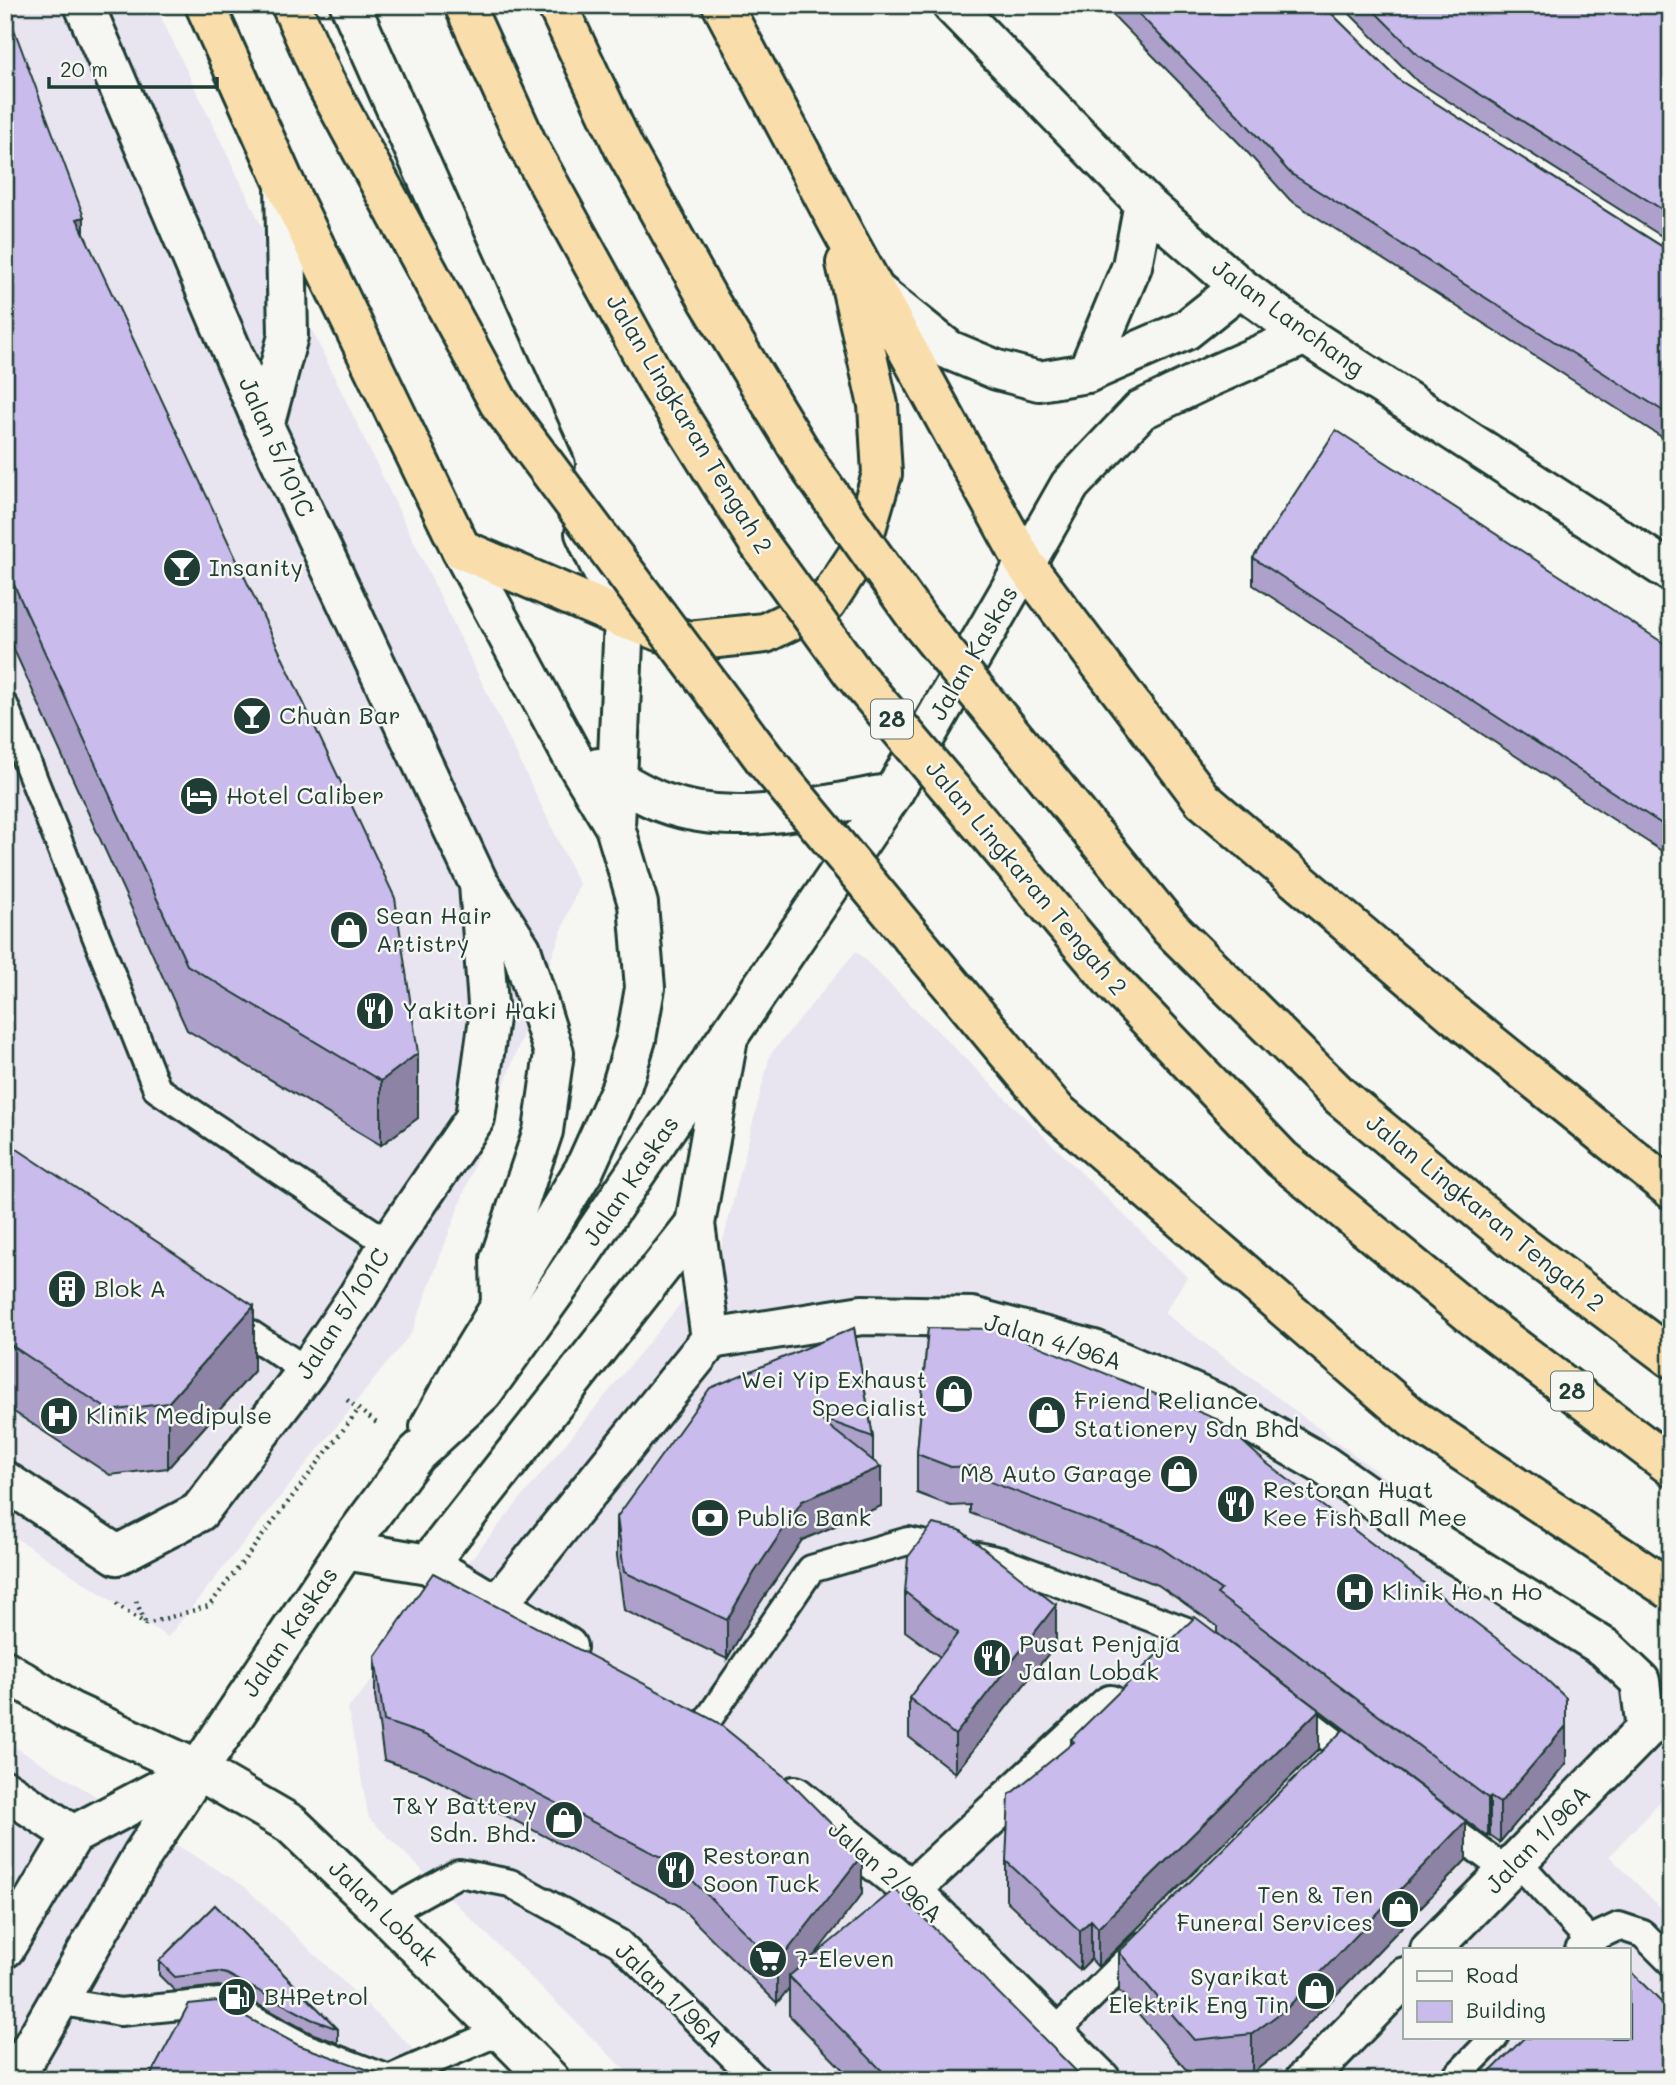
<svg xmlns="http://www.w3.org/2000/svg" width="1676" height="2085" font-family="Mali,sans-serif">
<style>
.built{fill:#e8e4f0;fill-rule:evenodd}
.lines{fill:none;stroke-linecap:round;stroke-linejoin:round}
.service-casing{stroke:#1f3d34;stroke-width:32}
.minor-casing{stroke:#1f3d34;stroke-width:44}
.tertiary-casing{stroke:#1f3d34;stroke-width:44}
.trunk-casing{stroke:#1f3d34;stroke-width:44}
.path{stroke:#1f3d34;stroke-width:4.5;stroke-dasharray:2 5;stroke-linecap:butt}
.service{stroke:#f6f6f2;stroke-width:26}
.minor{stroke:#f6f6f2;stroke-width:38}
.tertiary{stroke:#f6f6f2;stroke-width:38}
.trunk{stroke:#f9deab;stroke-width:38}
.trunk-bridge-casing{stroke:#1f3d34;stroke-width:44;stroke-linecap:butt}
.trunk-bridge{stroke:#f9deab;stroke-width:38}
.wall{fill:#ada1cb;stroke:#1f3d34;stroke-width:2}
.shaded-wall{fill:#8d83a5;stroke:#1f3d34;stroke-width:2}
.building{fill:#c9bbec;stroke:#1f3d34;stroke-width:2}
.labels{text-anchor:middle;stroke-width:5;stroke-linejoin:round;paint-order:stroke}
.shield{fill:#f6f6f2;stroke:#60746d;stroke-width:2}
.shield-label{font-size:23px;font-weight:bold;fill:#1f3d34}
.street-label{font-size:24px;fill:#1f3d34;stroke:#f6f6f2}
.poi-label{font-size:24px;fill:#1f3d34;stroke:#f6f6f2;text-anchor:start}
</style>
<rect width="100%" height="100%" fill="#f6f6f2"/>
<filter id="ink" filterUnits="userSpaceOnUse"><feTurbulence type="fractalNoise" baseFrequency=".0143" numOctaves="2"/><feDisplacementMap in="SourceGraphic" scale="14" xChannelSelector="R" yChannelSelector="G"/><feConvolveMatrix kernelMatrix="1 2 1 2 8 2 1 2 1" color-interpolation-filters="sRGB"/></filter>
<g filter="url(#ink)">
<!-- built -->
<g class="built">
<polygon points="5,5 155,5 579,884 412,1332 168,1637 5,1531"/>
<path d="M856,951L1187,1277L1164,1313L1671,1691V1790L1609,1856L1671,1918V2080H635L369,1818L348,1709L719,1257L770,1055ZM1405,1950H1629V2038H1405Z"/>
<polygon points="5,1741 244,1886 445,2080 5,2080"/>
</g>
<g class="lines">
<defs>
<g id="service">
<polyline points="5,707 157,1089 389,1244"/>
<polyline points="223,1316 307,1371"/>
<polyline points="1291,1709 1360,1762"/>
<polyline points="705,1724 811,1569 908,1541 1000,1561 1189,1632 1213,1650"/>
<polyline points="1439,1821 1507,1871"/>
<polyline points="1517,1861 1589,1940"/>
<polyline points="385,1914 459,1873 510,1883 619,1943 757,2080"/>
<polyline points="1579,1950 1589,1940 1619,1926 1643,1934 1671,1962"/>
<polyline points="58,2001 120,2012 220,2002 304,2047 389,2079 501,2031"/>
<polyline points="1054,2033 1142,1946"/>
<polyline points="1453,2080 1494,2038"/>
</g>
<g id="minor">
<polyline points="952,5 1144,203 1240,287 1305,335 1671,572"/>
<polyline points="878,293 949,350 997,370 1039,381 1087,373 1186,330 1240,287"/>
<polyline points="1087,373 1132,266 1144,203"/>
<polyline points="264,426 288,336 285,184"/>
<polyline points="1025,564 1070,485 1141,410 1212,376 1305,335"/>
<polyline points="482,888 521,949 554,1053 543,1131 500,1259 501,1306"/>
<polyline points="711,1339 695,1224 728,1038"/>
<polyline points="5,1481 117,1555 199,1512 307,1371 358,1296 389,1244 475,1118 489,1018 479,884 264,426 84,5"/>
<polyline points="345,1550 428,1564 567,1647"/>
<polyline points="428,1564 695,1224"/>
<polyline points="497,1605 711,1339 862,1315 972,1317 1094,1350 1218,1404 1324,1465 1421,1533 1605,1648 1640,1681 1646,1729 1430,1950"/>
<polyline points="198,1770 291,1824 385,1914 550,2080"/>
<polyline points="5,1790 73,1835"/>
<polyline points="795,1796 911,1890 1101,2080"/>
<polyline points="911,1890 1110,1705"/>
<polyline points="5,1948 73,1835 193,1772"/>
<polyline points="13,2080 143,1854 198,1770"/>
<polyline points="1305,2080 1405,1977"/>
</g>
<g id="tertiary">
<polyline points="350,5 555,465"/>
<polyline points="585,533 624,619 615,827"/>
<path d="M598,768C619,780 641,795 664,803C737,830 819,805 893,793"/>
<polyline points="430,1427 462,1369 584,1170 621,1088 636,1039 645,988 638,904 615,827 571,754 461,549"/>
<polyline points="5,1670 70,1711 198,1770 345,1550 416,1454 483,1392 560,1285 893,793 1025,564"/>
</g>
<g id="trunk">
<polyline points="205,5 285,184 461,549 624,619 689,641 765,633 826,603 859,553 882,474 878,405 846,263"/>
<polyline points="722,5 838,223 1025,564 1203,800 1455,1015 1671,1189"/>
<polyline points="1522,1246 1671,1358"/>
<polyline points="1473,1316 1671,1466"/>
</g>
</defs>
<!-- service casing -->
<use href="#service" class="service-casing"/>
<!-- minor casing -->
<use href="#minor" class="minor-casing"/>
<!-- tertiary casing -->
<use href="#tertiary" class="tertiary-casing"/>
<!-- trunk casing -->
<use href="#trunk" class="trunk-casing"/>
<!-- path -->
<g class="path">
<polyline points="347,1400 379,1425"/>
<polyline points="136,1601 145,1622"/>
<polyline points="116,1604 146,1624 209,1606 359,1409"/>
</g>
<!-- service -->
<use href="#service" class="service"/>
<!-- minor -->
<use href="#minor" class="minor"/>
<!-- tertiary -->
<use href="#tertiary" class="tertiary"/>
<!-- trunk -->
<use href="#trunk" class="trunk"/>
<defs>
<g id="trunk-bridge">
<polyline points="291,5 324,80 499,403 765,760 1056,1111 1415,1420 1671,1590"/>
<polyline points="464,5 528,146 660,386 758,542 853,673 1115,984 1282,1159 1473,1316"/>
<polyline points="557,5 624,148 709,301 813,472 920,622 1170,928 1341,1097 1522,1246"/>
</g>
</defs>
<!-- trunk-bridge casing -->
<use href="#trunk-bridge" class="trunk-bridge-casing"/>
<!-- trunk-bridge -->
<use href="#trunk-bridge" class="trunk-bridge"/>
</g>
<!-- wall -->
<g class="wall">
<polygon points="5,5 84,234 418,1118 381,1145 187,1030 5,630"/>
<polygon points="1103,5 1323,5 1399,80 1663,247 1671,250 1671,443 1290,200 1240,144"/>
<polygon points="1341,5 1671,5 1671,242 1418,82"/>
<polygon points="1253,558 1671,648 1671,857 1253,585"/>
<polygon points="5,1141 254,1371 168,1468 110,1475 5,1406"/>
<polygon points="854,1328 873,1437 873,1461 881,1506 802,1540 754,1612 727,1659 624,1610 617,1556 617,1517"/>
<polygon points="928,1328 1566,1764 1500,1842 1490,1835 1488,1837 1217,1633 1217,1626 1158,1585 970,1513 970,1505 951,1506 917,1493 917,1454"/>
<polygon points="905,1592 1056,1644 955,1773 909,1737 909,1698 940,1657 905,1631"/>
<polygon points="375,1657 862,1894 814,1955 1085,2080 853,2080 789,2015 789,1988 777,2003 678,1905 425,1774 384,1760 375,1696"/>
<polygon points="1071,1739 1319,1749 1098,1967 1091,1959 1080,1970 1006,1900 1006,1861 1071,1745"/>
<polygon points="1466,1860 1287,2046 1252,2073 1194,2079 1119,1991 1119,1952"/>
<polygon points="215,1905 338,2029 338,2043 311,2033 227,1988 218,1986 175,1991 159,1975 159,1961"/>
</g>
<!-- shaded-wall -->
<g class="shaded-wall">
<polygon points="84,217 84,282 77,219"/>
<polygon points="418,1053 418,1118 381,1145 381,1081"/>
<polygon points="254,1306 254,1371 168,1468 168,1403"/>
<polygon points="881,1467 881,1506 802,1540 754,1612 727,1659 727,1620 754,1573 802,1501"/>
<polygon points="1056,1605 1056,1644 955,1773 955,1735"/>
<polygon points="1319,1710 1319,1749 1098,1967 1098,1928"/>
<polygon points="1566,1726 1566,1764 1500,1842 1500,1803"/>
<polygon points="1490,1797 1490,1835 1488,1837 1488,1798"/>
<polygon points="1466,1821 1466,1860 1287,2046 1252,2073 1252,2034"/>
<polygon points="862,1855 862,1894 794,1982 789,1976 789,1988 777,2003 777,1964"/>
<polygon points="1091,1920 1091,1959 1080,1970 1080,1931"/>
</g>
<!-- building -->
<g class="building">
<polygon points="5,5 84,217 77,219 395,898 418,1053 381,1081 187,965 5,565"/>
<polygon points="1130,5 1323,5 1399,80 1663,247 1671,250 1671,416 1290,173 1240,117"/>
<polygon points="1368,5 1671,5 1671,215 1418,55"/>
<polygon points="1336,430 1671,648 1671,830 1253,558"/>
<polygon points="5,1141 254,1306 168,1403 110,1411 5,1341"/>
<polygon points="854,1328 873,1437 816,1416 881,1467 802,1501 754,1573 727,1620 624,1572 617,1517 710,1388"/>
<polygon points="928,1328 997,1329 1219,1420 1265,1462 1530,1664 1566,1698 1566,1726 1500,1803 1490,1797 1488,1798 1217,1594 1221,1590 1158,1546 970,1474 976,1466 951,1467 917,1454"/>
<polygon points="933,1524 960,1530 1056,1605 955,1735 909,1698 958,1633 905,1592 908,1557"/>
<polygon points="433,1573 717,1722 786,1778 862,1855 777,1964 678,1866 425,1735 384,1721 375,1657"/>
<polygon points="1195,1617 1319,1710 1098,1928 1091,1920 1080,1931 1006,1861 1009,1795 1074,1742 1071,1739"/>
<polygon points="1344,1729 1466,1821 1287,2008 1252,2034 1194,2040 1119,1952"/>
<polygon points="895,1889 1085,2080 891,2080 789,1976"/>
<polygon points="215,1905 338,2029 311,2019 227,1974 218,1972 175,1977 159,1961"/>
<polygon points="1629,1970 1671,2012 1671,2080 1482,2080 1524,2038 1629,2038"/>
<polygon points="217,2001 298,2045 389,2077 392,2080 148,2080 189,2004"/>
</g>
</g>
<!-- icons -->
<defs>
<symbol id="bar-disc" viewBox="-11 -11 22 22"><circle r="9.5" fill="#1f3d34" stroke="#f6f6f2"/><path d="M-6-5H6L.8 .8V4.5H3.5V6h-7V4.5H-.8V.8Z" fill="#fff"/></symbol>
<symbol id="hotel-disc" viewBox="-11 -11 22 22"><circle r="9.5" fill="#1f3d34" stroke="#f6f6f2"/><path d="M-6-4.5h1.5V1H6V5H4.5V3h-9V5H-6ZM-4 0a1.8 1.8 0 1 1 3.6 0ZM.5 0V-2.5h3Q6-2.5 6 0Z" fill="#fff"/></symbol>
<symbol id="shop-disc" viewBox="-11 -11 22 22"><circle r="9.5" fill="#1f3d34" stroke="#f6f6f2"/><path d="M-5-2.5h2.3a2.7 3.5 0 0 1 5.4 0H5L5.5 6h-11ZM-1.5-2.5h3a1.5 2.3 0 0 0-3 0Z" fill="#fff"/></symbol>
<symbol id="restaurant-disc" viewBox="-11 -11 22 22"><circle r="9.5" fill="#1f3d34" stroke="#f6f6f2"/><path d="M-5-6h1v4h1v-4h1v4h1v-4h1v5L-1.5 .5V6h-2V.5L-5-1ZM5-6V6H3V1.5H1.5Q1.5-4 5-6Z" fill="#fff"/></symbol>
<symbol id="building-disc" viewBox="-11 -11 22 22"><circle r="9.5" fill="#1f3d34" stroke="#f6f6f2"/><path d="M-4-6H4V6H1V3H-1V6H-4ZM-2.5-4.3h1.7v1.8h-1.7ZM.8-4.3h1.7v1.8H.8ZM-2.5-1h1.7V.8h-1.7ZM.8-1h1.7V.8H.8Z" fill="#fff"/></symbol>
<symbol id="hospital-disc" viewBox="-11 -11 22 22"><circle r="9.5" fill="#1f3d34" stroke="#f6f6f2"/><path d="M-5-5h3v3.5h4V-5h3V5h-3V1.5h-4V5h-3Z" fill="#fff"/></symbol>
<symbol id="bank-disc" viewBox="-11 -11 22 22"><circle r="9.5" fill="#1f3d34" stroke="#f6f6f2"/><path d="M-6-4H6V4H-6ZM0-2.3a2.3 2.3 0 1 0 0 4.6a2.3 2.3 0 1 0 0-4.6Z" fill="#fff"/></symbol>
<symbol id="supermarket-disc" viewBox="-11 -11 22 22"><circle r="9.5" fill="#1f3d34" stroke="#f6f6f2"/><path d="M-6-5.5h2.5l.6 2H6L4.5 2H-2.5L-4.4-4H-6ZM-1.5 3.2a1.3 1.3 0 1 0 .1 0ZM3 3.2a1.3 1.3 0 1 0 .1 0Z" fill="#fff"/></symbol>
<symbol id="fuel-disc" viewBox="-11 -11 22 22"><circle r="9.5" fill="#1f3d34" stroke="#f6f6f2"/><path d="M-5.5-6h7V0h2V4h1.3V-2.5L3-4.5l.8-.8L6-3V5H2.5V1h-1V6h-7ZM-4.2-4.7v3.2H.2V-4.7Z" fill="#fff"/></symbol>
</defs>
<g fill-rule="evenodd">
<use href="#bar-disc" x="160" y="546" width="44" height="44"/>
<use href="#bar-disc" x="230" y="694" width="44" height="44"/>
<use href="#hotel-disc" x="177" y="774" width="44" height="44"/>
<use href="#shop-disc" x="327" y="908" width="44" height="44"/>
<use href="#restaurant-disc" x="353" y="989" width="44" height="44"/>
<use href="#building-disc" x="45" y="1267" width="44" height="44"/>
<use href="#shop-disc" x="932" y="1372" width="44" height="44"/>
<use href="#shop-disc" x="1025" y="1393" width="44" height="44"/>
<use href="#hospital-disc" x="37" y="1394" width="44" height="44"/>
<use href="#shop-disc" x="1157" y="1452" width="44" height="44"/>
<use href="#restaurant-disc" x="1214" y="1482" width="44" height="44"/>
<use href="#bank-disc" x="688" y="1496" width="44" height="44"/>
<use href="#hospital-disc" x="1333" y="1570" width="44" height="44"/>
<use href="#restaurant-disc" x="970" y="1636" width="44" height="44"/>
<use href="#shop-disc" x="542" y="1798" width="44" height="44"/>
<use href="#restaurant-disc" x="654" y="1848" width="44" height="44"/>
<use href="#shop-disc" x="1378" y="1887" width="44" height="44"/>
<use href="#supermarket-disc" x="746" y="1937" width="44" height="44"/>
<use href="#shop-disc" x="1294" y="1969" width="44" height="44"/>
<use href="#fuel-disc" x="215" y="1975" width="44" height="44"/>
</g>
<g class="labels">
<!-- shield labels -->
<g class="shield">
<rect x="871" y="699.5" width="42" height="39" rx="5"/>
<rect x="1551" y="1371.5" width="42" height="39" rx="5"/>
</g>
<g class="shield-label">
<text x="892" y="727">28</text>
<text x="1572" y="1399">28</text>
</g>
<!-- street labels -->
<g class="street-label">
<text transform="translate(1288 318) rotate(36)" y="8">Jalan Lanchang</text>
<text transform="translate(689 424) rotate(59)" y="8">Jalan Lingkaran Tengah 2</text>
<text transform="translate(276 447) rotate(66)" y="8">Jalan 5/101C</text>
<text transform="translate(974 653) rotate(-60)" y="8">Jalan Kaskas</text>
<text transform="translate(1026 878) rotate(50)" y="8">Jalan Lingkaran Tengah 2</text>
<text transform="translate(631 1181) rotate(-56)" y="8">Jalan Kaskas</text>
<text transform="translate(1485 1213) rotate(39)" y="8">Jalan Lingkaran Tengah 2</text>
<text transform="translate(343 1314) rotate(-57)" y="8">Jalan 5/101C</text>
<text transform="translate(1053 1342) rotate(17)" y="8">Jalan 4/96A</text>
<text transform="translate(290 1632) rotate(-56)" y="8">Jalan Kaskas</text>
<text transform="translate(1538 1840) rotate(-46)" y="8">Jalan 1/96A</text>
<text transform="translate(885 1872) rotate(41)" y="8">Jalan 2/96A</text>
<text transform="translate(383 1913) rotate(44)" y="8">Jalan Lobak</text>
<text transform="translate(669 1995) rotate(44)" y="8">Jalan 1/96A</text>
</g>
<!-- poi labels -->
<g class="poi-label">
<text x="209" y="576">Insanity</text>
<text x="279" y="724">Chuàn Bar</text>
<text x="226" y="804">Hotel Caliber</text>
<text x="376" y="924">Sean Hair<tspan x="376" dy="28">Artistry</tspan></text>
<text x="402" y="1019">Yakitori Haki</text>
<text x="94" y="1297">Blok A</text>
<text x="927" y="1388" text-anchor="end">Wei Yip Exhaust<tspan x="927" dy="28">Specialist</tspan></text>
<text x="1074" y="1409">Friend Reliance<tspan x="1074" dy="28">Stationery Sdn Bhd</tspan></text>
<text x="86" y="1424">Klinik Medipulse</text>
<text x="1152" y="1482" text-anchor="end">M8 Auto Garage</text>
<text x="1263" y="1498">Restoran Huat<tspan x="1263" dy="28">Kee Fish Ball Mee</tspan></text>
<text x="737" y="1526">Public Bank</text>
<text x="1382" y="1600">Klinik Ho n Ho</text>
<text x="1019" y="1652">Pusat Penjaja<tspan x="1019" dy="28">Jalan Lobak</tspan></text>
<text x="537" y="1814" text-anchor="end">T&amp;Y Battery<tspan x="537" dy="28">Sdn. Bhd.</tspan></text>
<text x="703" y="1864">Restoran<tspan x="703" dy="28">Soon Tuck</tspan></text>
<text x="1373" y="1903" text-anchor="end">Ten &amp; Ten<tspan x="1373" dy="28">Funeral Services</tspan></text>
<text x="795" y="1967">7-Eleven</text>
<text x="1289" y="1985" text-anchor="end">Syarikat<tspan x="1289" dy="28">Elektrik Eng Tin</tspan></text>
<text x="264" y="2005">BHPetrol</text>
</g>
</g>
<!-- margin -->
<rect width="1676" height="2085" fill="none" stroke="#f6f6f2" stroke-width="28"/>
<rect x="14" y="14" width="1648" height="2057" fill="none" stroke="#1f3d34" stroke-width="2.5" filter="url(#ink)"/>
<!-- legend -->
<rect x="1403" y="1948" width="228" height="91" fill="#f6f6f2" stroke="#a0aca6" stroke-width="2"/>
<rect x="1417" y="1971" width="35" height="10" fill="#f6f6f2" stroke="#a0aca6" stroke-width="2"/>
<text x="1466" y="1983" font-size="21" fill="#1f3d34">Road</text>
<rect x="1417" y="2001" width="35" height="21" fill="#c9bbec" stroke="#a0aca6" stroke-width="2"/>
<text x="1466" y="2018" font-size="21" fill="#1f3d34">Building</text>
<!-- scale -->
<path d="M49 77v10h168v-10" fill="none" stroke="#1f3d34" stroke-width="3.5"/>
<text x="60" y="77" font-size="21" fill="#1f3d34" stroke="#f6f6f2" stroke-width="5" paint-order="stroke">20 m</text>
</svg>
